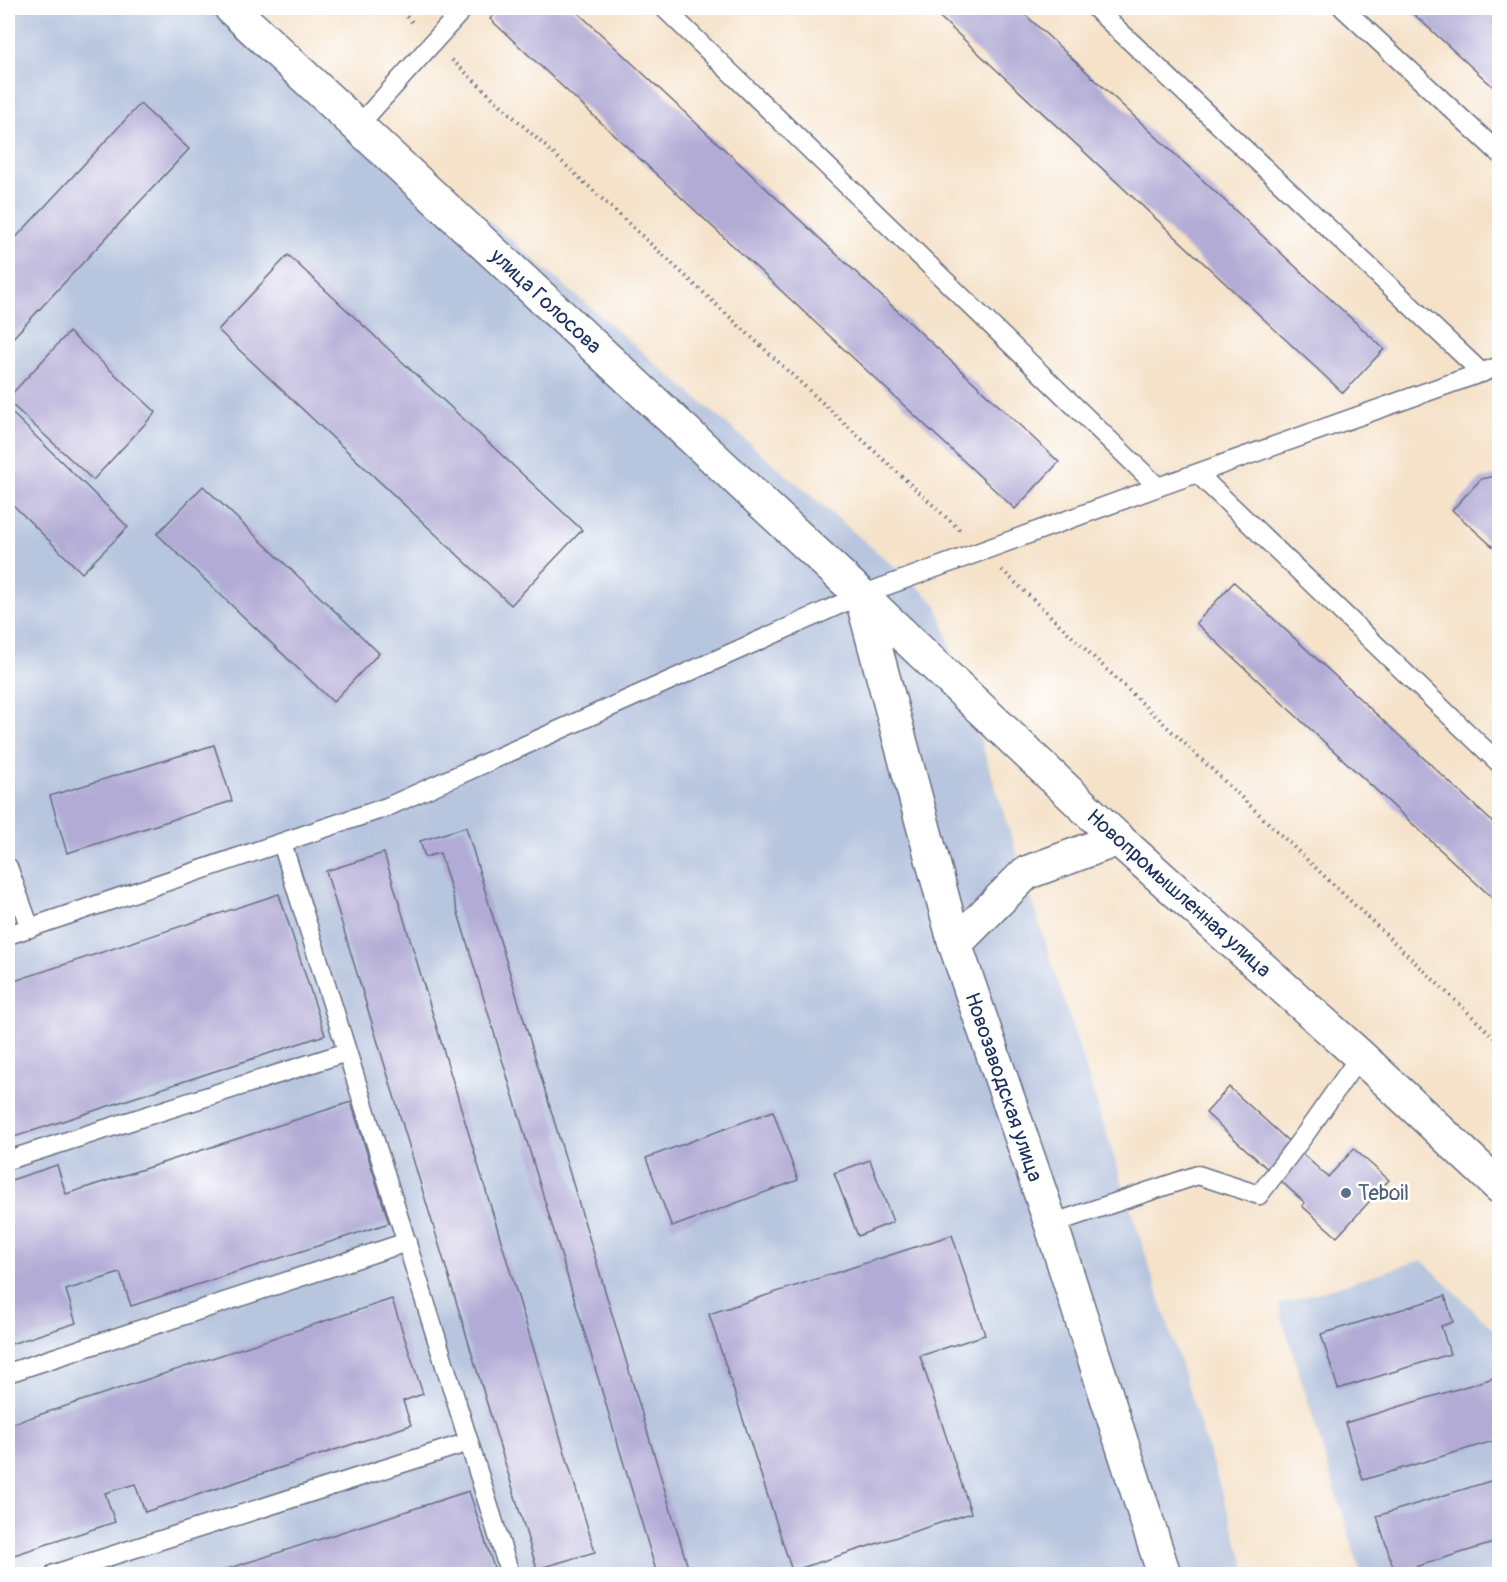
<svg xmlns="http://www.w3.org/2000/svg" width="1507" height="1582" font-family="Pangolin,sans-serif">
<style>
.industrial{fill:#b7c5de}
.building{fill:#b2abd5}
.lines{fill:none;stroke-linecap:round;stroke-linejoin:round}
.service-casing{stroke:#676e83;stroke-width:21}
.minor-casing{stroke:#676e83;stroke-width:36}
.secondary-casing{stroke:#676e83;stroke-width:36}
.path{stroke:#676e83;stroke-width:4;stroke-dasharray:1.5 4.5;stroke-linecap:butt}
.service{stroke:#fff;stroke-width:18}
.minor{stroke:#fff;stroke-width:33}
.secondary{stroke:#fff;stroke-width:33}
.service-dot{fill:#5c6f8a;stroke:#fff;stroke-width:2}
.labels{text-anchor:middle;stroke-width:5;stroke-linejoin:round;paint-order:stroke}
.street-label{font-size:21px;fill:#1b2f5e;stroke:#fff}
.service-label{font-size:21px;fill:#4e5e75;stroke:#fff;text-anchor:start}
</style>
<rect width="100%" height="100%" fill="#fff"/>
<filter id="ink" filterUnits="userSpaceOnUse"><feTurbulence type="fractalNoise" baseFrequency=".0167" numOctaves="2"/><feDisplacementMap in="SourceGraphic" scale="12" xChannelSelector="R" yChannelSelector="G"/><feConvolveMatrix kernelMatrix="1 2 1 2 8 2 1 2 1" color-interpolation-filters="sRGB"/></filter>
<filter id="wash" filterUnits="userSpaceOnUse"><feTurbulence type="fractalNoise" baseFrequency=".008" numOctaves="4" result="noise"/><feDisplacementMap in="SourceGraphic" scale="24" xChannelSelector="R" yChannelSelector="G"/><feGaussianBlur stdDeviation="1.35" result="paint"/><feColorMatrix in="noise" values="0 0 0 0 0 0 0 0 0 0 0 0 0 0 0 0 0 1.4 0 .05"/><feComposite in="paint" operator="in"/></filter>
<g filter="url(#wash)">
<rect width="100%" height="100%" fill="#f5e2c9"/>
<!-- industrial -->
<g class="industrial">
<polygon points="8,8 239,8 917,586 937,605 1248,1574 8,1574"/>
<polygon points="1422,1260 1499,1335 1499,1574 1361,1574 1278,1305"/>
</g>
<g id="blocks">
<!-- building -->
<g class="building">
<polygon points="500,8 573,8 1059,462 1015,509 490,19"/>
<polygon points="930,8 1018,8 1384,349 1343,393"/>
<polygon points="1407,8 1493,8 1500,14 1500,93"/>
<polygon points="140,104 189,149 8,343 8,246"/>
<polygon points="288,255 582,530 511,605 218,330"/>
<polygon points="69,332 156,412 93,480 8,401 8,398"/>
<polygon points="11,412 128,527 82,573 8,500 8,416"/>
<polygon points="1500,475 1500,553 1452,510 1481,479"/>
<polygon points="203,486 379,653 333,702 157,534"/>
<polygon points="1234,582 1500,829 1500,905 1196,623"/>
<polygon points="214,745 232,801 67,853 50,796"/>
<polygon points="466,827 690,1574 657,1574 440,853 425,857 420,841"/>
<polygon points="384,853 595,1552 537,1569 326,871"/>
<polygon points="279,894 325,1035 8,1139 8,983"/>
<polygon points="1229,1087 1328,1177 1354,1149 1389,1180 1337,1237 1302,1206 1305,1203 1206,1113"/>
<polygon points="351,1102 389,1223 131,1306 120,1273 66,1290 76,1323 8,1345 8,1181 57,1165 66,1194"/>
<polygon points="773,1111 798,1180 672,1227 646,1158"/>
<polygon points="870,1160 893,1222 858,1236 834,1173"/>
<polygon points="952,1235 985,1335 920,1356 971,1513 792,1571 709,1314"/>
<polygon points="1445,1296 1453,1322 1441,1326 1450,1354 1338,1389 1321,1334"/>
<polygon points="392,1299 423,1394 403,1401 411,1425 145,1512 135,1484 105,1493 115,1522 8,1557 8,1425"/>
<polygon points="1500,1376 1500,1439 1363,1480 1345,1423"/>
<polygon points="1500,1478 1500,1541 1395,1573 1377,1516"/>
<polygon points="469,1491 496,1574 212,1574"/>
</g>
</g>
</g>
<g filter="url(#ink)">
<use href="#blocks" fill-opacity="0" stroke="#676e83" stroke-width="1.5"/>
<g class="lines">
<defs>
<g id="service">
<polyline points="664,8 1158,487"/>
<polyline points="1095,8 1482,373"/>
<polyline points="1343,8 1500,154"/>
<polyline points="358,126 464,8"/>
<polyline points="1198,474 1500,764"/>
<polyline points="282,843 510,1574"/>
<polyline points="8,867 30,928"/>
<polyline points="8,935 387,807 861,595 1158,487 1500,366"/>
<polyline points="8,1160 347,1052"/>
<polyline points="1051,1224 1198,1175 1259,1195 1306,1133 1360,1056"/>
<polyline points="8,1373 407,1242"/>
<polyline points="54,1574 469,1442"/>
</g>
<g id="minor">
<polyline points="861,595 1118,839 1360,1056 1500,1187"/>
<polyline points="955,944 1026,873 1118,839"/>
</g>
<polyline id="secondary" points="231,8 861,595 955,944 1051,1224 1164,1574"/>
</defs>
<!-- service casing -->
<use href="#service" class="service-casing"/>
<!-- minor casing -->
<use href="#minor" class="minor-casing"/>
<!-- secondary casing -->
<use href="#secondary" class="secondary-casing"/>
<!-- path -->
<g class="path">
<polyline points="398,8 414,24"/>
<polyline points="452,60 962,532"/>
<polyline points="1002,570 1500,1043"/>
</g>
<!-- service -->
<use href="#service" class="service"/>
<!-- minor -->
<use href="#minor" class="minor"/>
<!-- secondary -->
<use href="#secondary" class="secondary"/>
</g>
</g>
<!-- markers -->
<circle class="service-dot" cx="1346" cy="1193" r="6"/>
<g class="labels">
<!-- street labels -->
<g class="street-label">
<text transform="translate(546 301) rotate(43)" y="7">улица Голосова</text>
<text transform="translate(1179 893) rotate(42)" y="7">Новопромышленная улица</text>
<text transform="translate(1004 1087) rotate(71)" y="7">Новозаводская улица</text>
</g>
<!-- service labels -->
<g class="service-label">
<text x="1358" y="1200">Teboil</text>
</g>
</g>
<!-- margin -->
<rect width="1507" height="1582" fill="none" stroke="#fff" stroke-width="30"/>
</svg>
